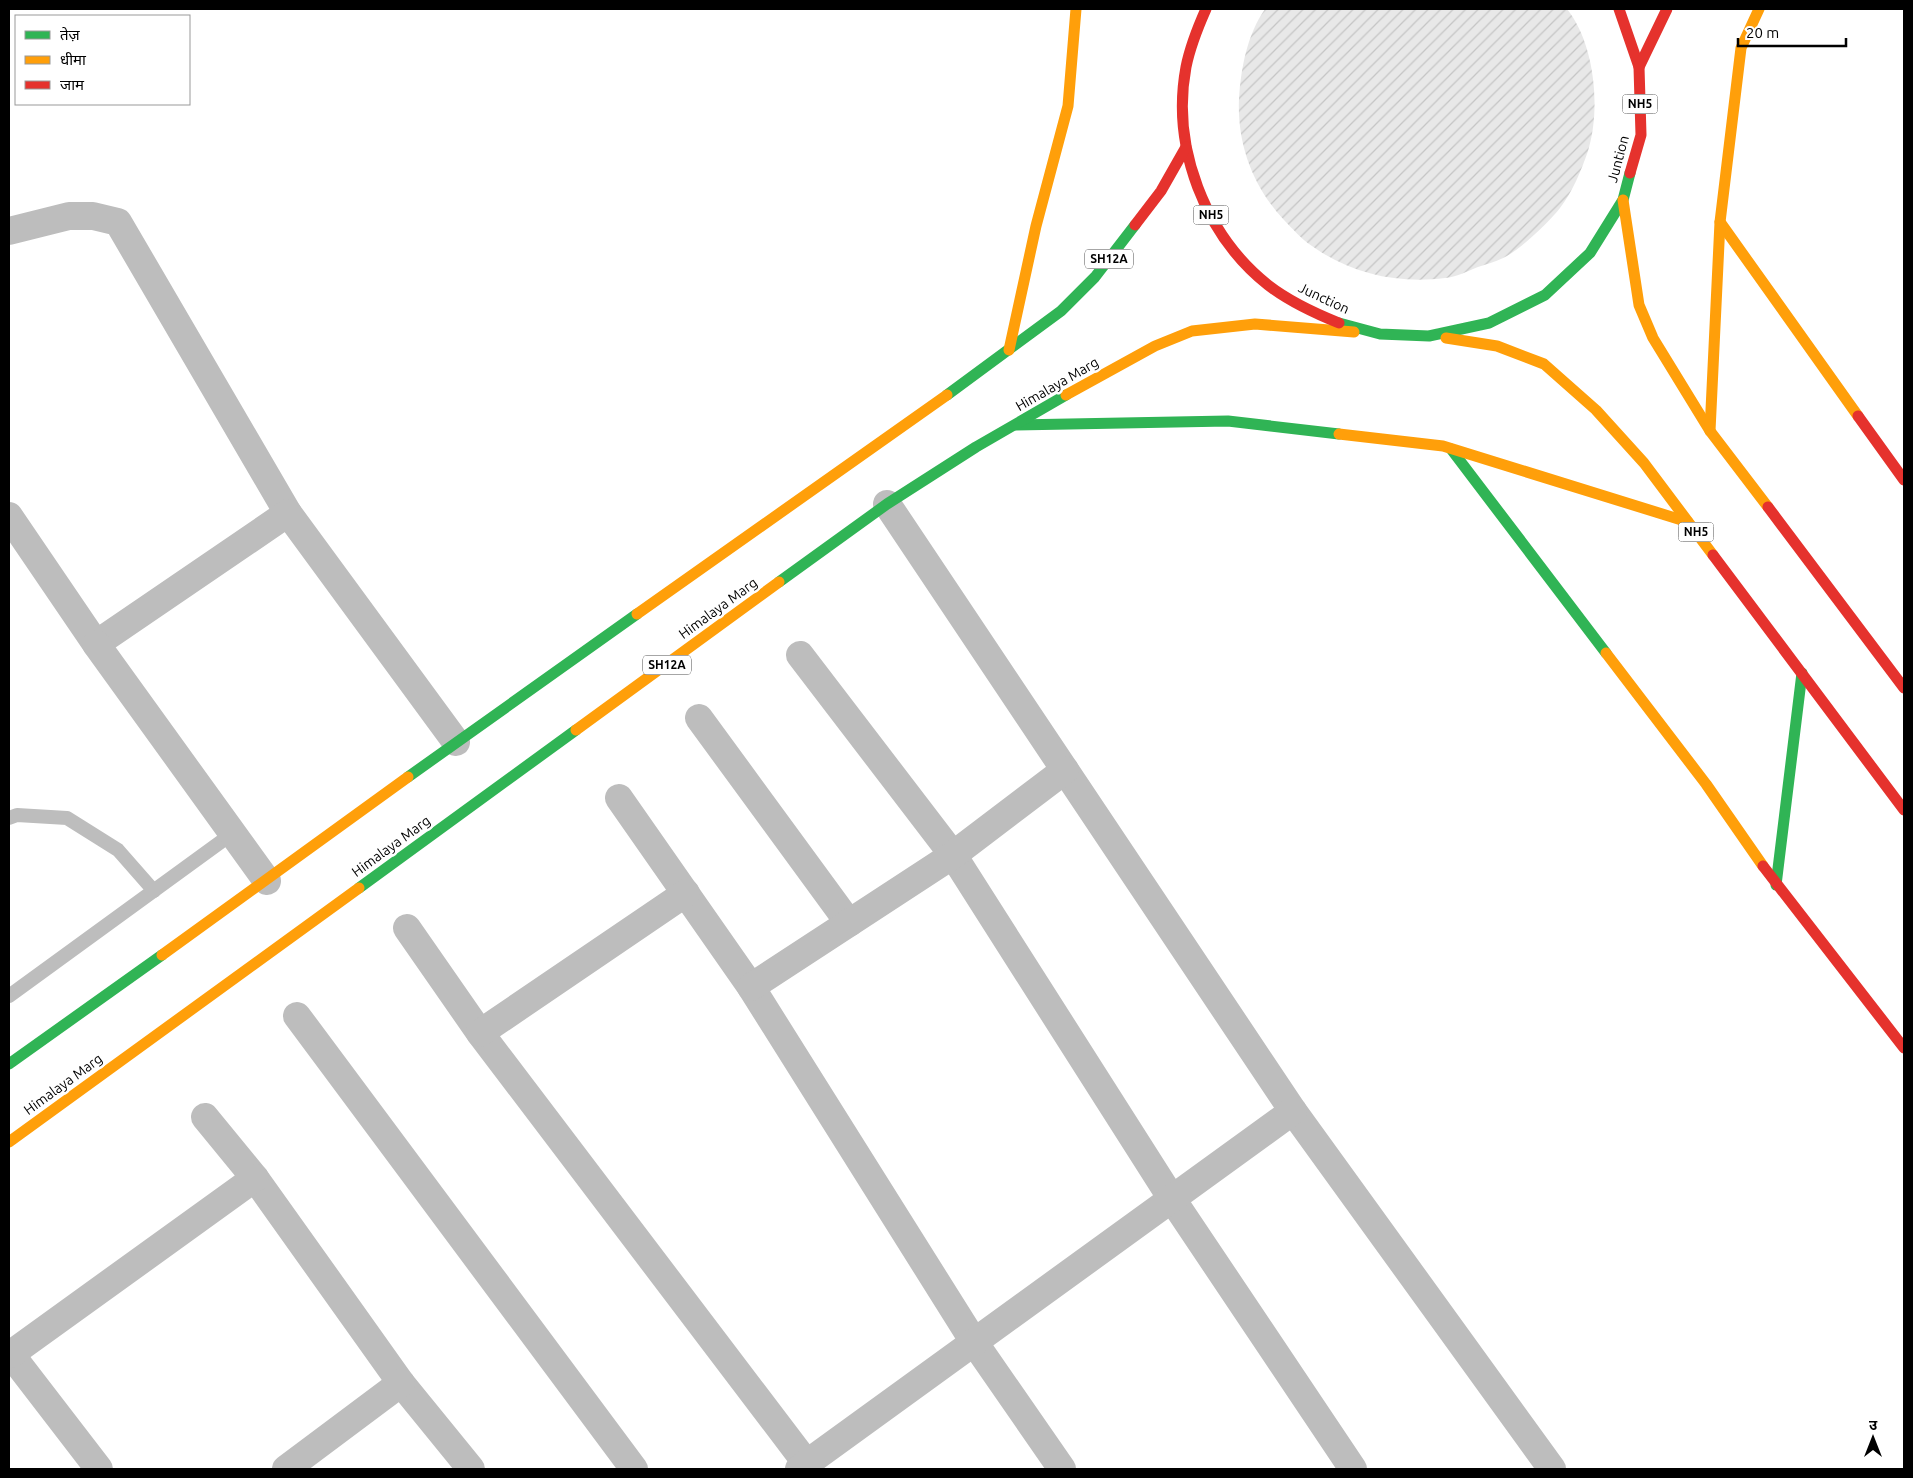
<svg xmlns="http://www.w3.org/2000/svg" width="1913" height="1478" font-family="Ubuntu,'Noto Sans Devanagari',sans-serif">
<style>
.garden{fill:url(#garden-furrows)}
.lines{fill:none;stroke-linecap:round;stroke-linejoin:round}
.lane{stroke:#bdbdbd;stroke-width:14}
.street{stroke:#bdbdbd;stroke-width:28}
.fast{stroke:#30b455;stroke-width:11}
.slow{stroke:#ff9f0a;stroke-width:11}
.jam{stroke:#e5322d;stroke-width:11}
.labels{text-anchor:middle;stroke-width:5;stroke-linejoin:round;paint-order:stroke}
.shield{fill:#fff;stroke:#4c4c4c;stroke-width:1}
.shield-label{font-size:12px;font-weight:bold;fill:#000}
.street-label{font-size:14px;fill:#000;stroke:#fff}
</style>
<defs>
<pattern id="garden-furrows" width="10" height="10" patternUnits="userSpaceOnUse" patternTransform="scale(1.25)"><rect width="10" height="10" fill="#e8e8e8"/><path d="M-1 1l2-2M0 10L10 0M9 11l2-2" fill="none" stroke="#c5c5c5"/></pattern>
</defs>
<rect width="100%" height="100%" fill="#fff"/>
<!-- garden -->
<path class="garden" d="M1265,9H1567C1595,44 1601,109 1588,151C1581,171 1573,191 1560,208C1549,222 1519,251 1503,258C1495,262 1486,264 1478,267C1468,271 1456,277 1445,278C1398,284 1351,274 1312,246C1301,239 1293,229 1284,220C1253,187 1237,144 1239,99C1241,68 1247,35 1265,9Z"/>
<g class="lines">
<!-- lane -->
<g class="lane">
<polyline points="9,818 17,815 67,818 118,850 154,891"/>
<polyline points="9,996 233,833"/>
</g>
<!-- street -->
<g class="street">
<polyline points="9,231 69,216 93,216 118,222 288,513"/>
<polyline points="887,504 1293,1111 1552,1469"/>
<polyline points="9,516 96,644 288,513 456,742"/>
<polyline points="96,644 267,881"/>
<polyline points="800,655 953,855 1172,1199 1353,1469"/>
<polyline points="699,718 849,923"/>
<polyline points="619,798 751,987 974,1342 1062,1469"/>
<polyline points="407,928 480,1033 807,1464"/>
<polyline points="751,987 953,855 1065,770"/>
<polyline points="297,1016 634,1469"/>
<polyline points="480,1033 686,893"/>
<polyline points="205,1117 255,1178 401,1383 471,1469"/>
<polyline points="9,1352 99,1469"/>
<polyline points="11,1354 255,1178"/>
<polyline points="286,1469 401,1383"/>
<polyline points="799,1469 1293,1111"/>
</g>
<!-- fast -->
<g class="fast">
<polyline points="1339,323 1380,334 1429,336 1489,323 1545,295 1590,253 1623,200 1630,173"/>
<polyline points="947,395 1061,311 1095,277 1135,225"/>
<polyline points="1016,425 1228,421 1339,434"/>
<polyline points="1451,449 1606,653"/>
<polyline points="779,582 887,504 976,447 1066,395"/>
<polyline points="408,777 637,614"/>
<polyline points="1776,885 1802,673"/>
<polyline points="359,888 576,730"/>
<polyline points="9,1064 162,955"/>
</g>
<!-- slow -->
<g class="slow">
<polyline points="1623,200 1639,305 1653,338 1710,431 1768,507"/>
<polyline points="1720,222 1858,416"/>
<polyline points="1446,338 1497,346 1544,364 1596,410 1644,463 1713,555"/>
<polyline points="1009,350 1036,226 1068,106 1076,9"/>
<polyline points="1066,395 1155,346 1192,331 1255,324 1354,332"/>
<polyline points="1710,431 1720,222 1741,48 1759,9"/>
<polyline points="1339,434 1443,446 1688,522"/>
<polyline points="637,614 947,395"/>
<polyline points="1606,653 1706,784 1763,866"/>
<polyline points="576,730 779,582"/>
<polyline points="162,955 408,777"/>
<polyline points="9,1142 359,888"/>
</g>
<!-- jam -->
<g class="jam">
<path d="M1206,9C1198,27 1190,47 1186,67C1171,147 1205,235 1268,285C1290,302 1314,313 1339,323"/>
<polyline points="1619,9 1639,67 1641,135 1630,173"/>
<polyline points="1639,67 1667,9"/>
<polyline points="1135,225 1161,191 1186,147"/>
<polyline points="1858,416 1904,480"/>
<polyline points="1768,507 1904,688"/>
<polyline points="1713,555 1904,810"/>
<polyline points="1763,866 1904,1048"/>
</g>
</g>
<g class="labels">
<!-- shield labels -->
<g class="shield">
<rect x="1622.5" y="94.5" width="35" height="19" rx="4"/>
<rect x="1193.5" y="205.5" width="35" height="19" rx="4"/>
<rect x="1085" y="249.5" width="48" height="19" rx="4"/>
<rect x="1678.5" y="522.5" width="35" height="19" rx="4"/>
<rect x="643" y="655.5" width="48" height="19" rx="4"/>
</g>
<g class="shield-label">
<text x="1640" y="108">NH5</text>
<text x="1211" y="219">NH5</text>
<text x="1109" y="263">SH12A</text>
<text x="1696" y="536">NH5</text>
<text x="667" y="669">SH12A</text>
</g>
<!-- street labels -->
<g class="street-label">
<text transform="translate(1618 159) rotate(-75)" y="5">Juntion</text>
<text transform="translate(1324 298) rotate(25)" y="5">Junction</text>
<text transform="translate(1057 384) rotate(-30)" y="5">Himalaya Marg</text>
<text transform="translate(718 608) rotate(-36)" y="5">Himalaya Marg</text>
<text transform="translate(391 846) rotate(-36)" y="5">Himalaya Marg</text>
<text transform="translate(63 1084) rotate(-36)" y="5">Himalaya Marg</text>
</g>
</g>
<!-- border -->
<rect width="1913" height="1478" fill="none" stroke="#000000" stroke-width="20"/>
<!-- legend -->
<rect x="15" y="15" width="175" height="90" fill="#ffffff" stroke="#999999"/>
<rect x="25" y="31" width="25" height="8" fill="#30b455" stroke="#999999"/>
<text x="60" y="40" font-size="15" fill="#000000">तेज़</text>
<rect x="25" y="56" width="25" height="8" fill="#ff9f0a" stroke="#999999"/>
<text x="60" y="65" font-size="15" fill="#000000">धीमा</text>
<rect x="25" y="81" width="25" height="8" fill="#e5322d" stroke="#999999"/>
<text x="60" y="90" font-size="15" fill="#000000">जाम</text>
<!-- north arrow -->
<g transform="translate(1873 1438)" stroke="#ffffff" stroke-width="4" paint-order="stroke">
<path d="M0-4L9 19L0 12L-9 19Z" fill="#000000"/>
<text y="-8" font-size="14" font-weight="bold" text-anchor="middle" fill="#000000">उ</text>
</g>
<!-- scale -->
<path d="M1738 38v8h108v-8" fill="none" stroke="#000000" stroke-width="2.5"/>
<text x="1746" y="38" font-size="15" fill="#000000" stroke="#ffffff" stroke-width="4" paint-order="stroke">20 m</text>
</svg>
